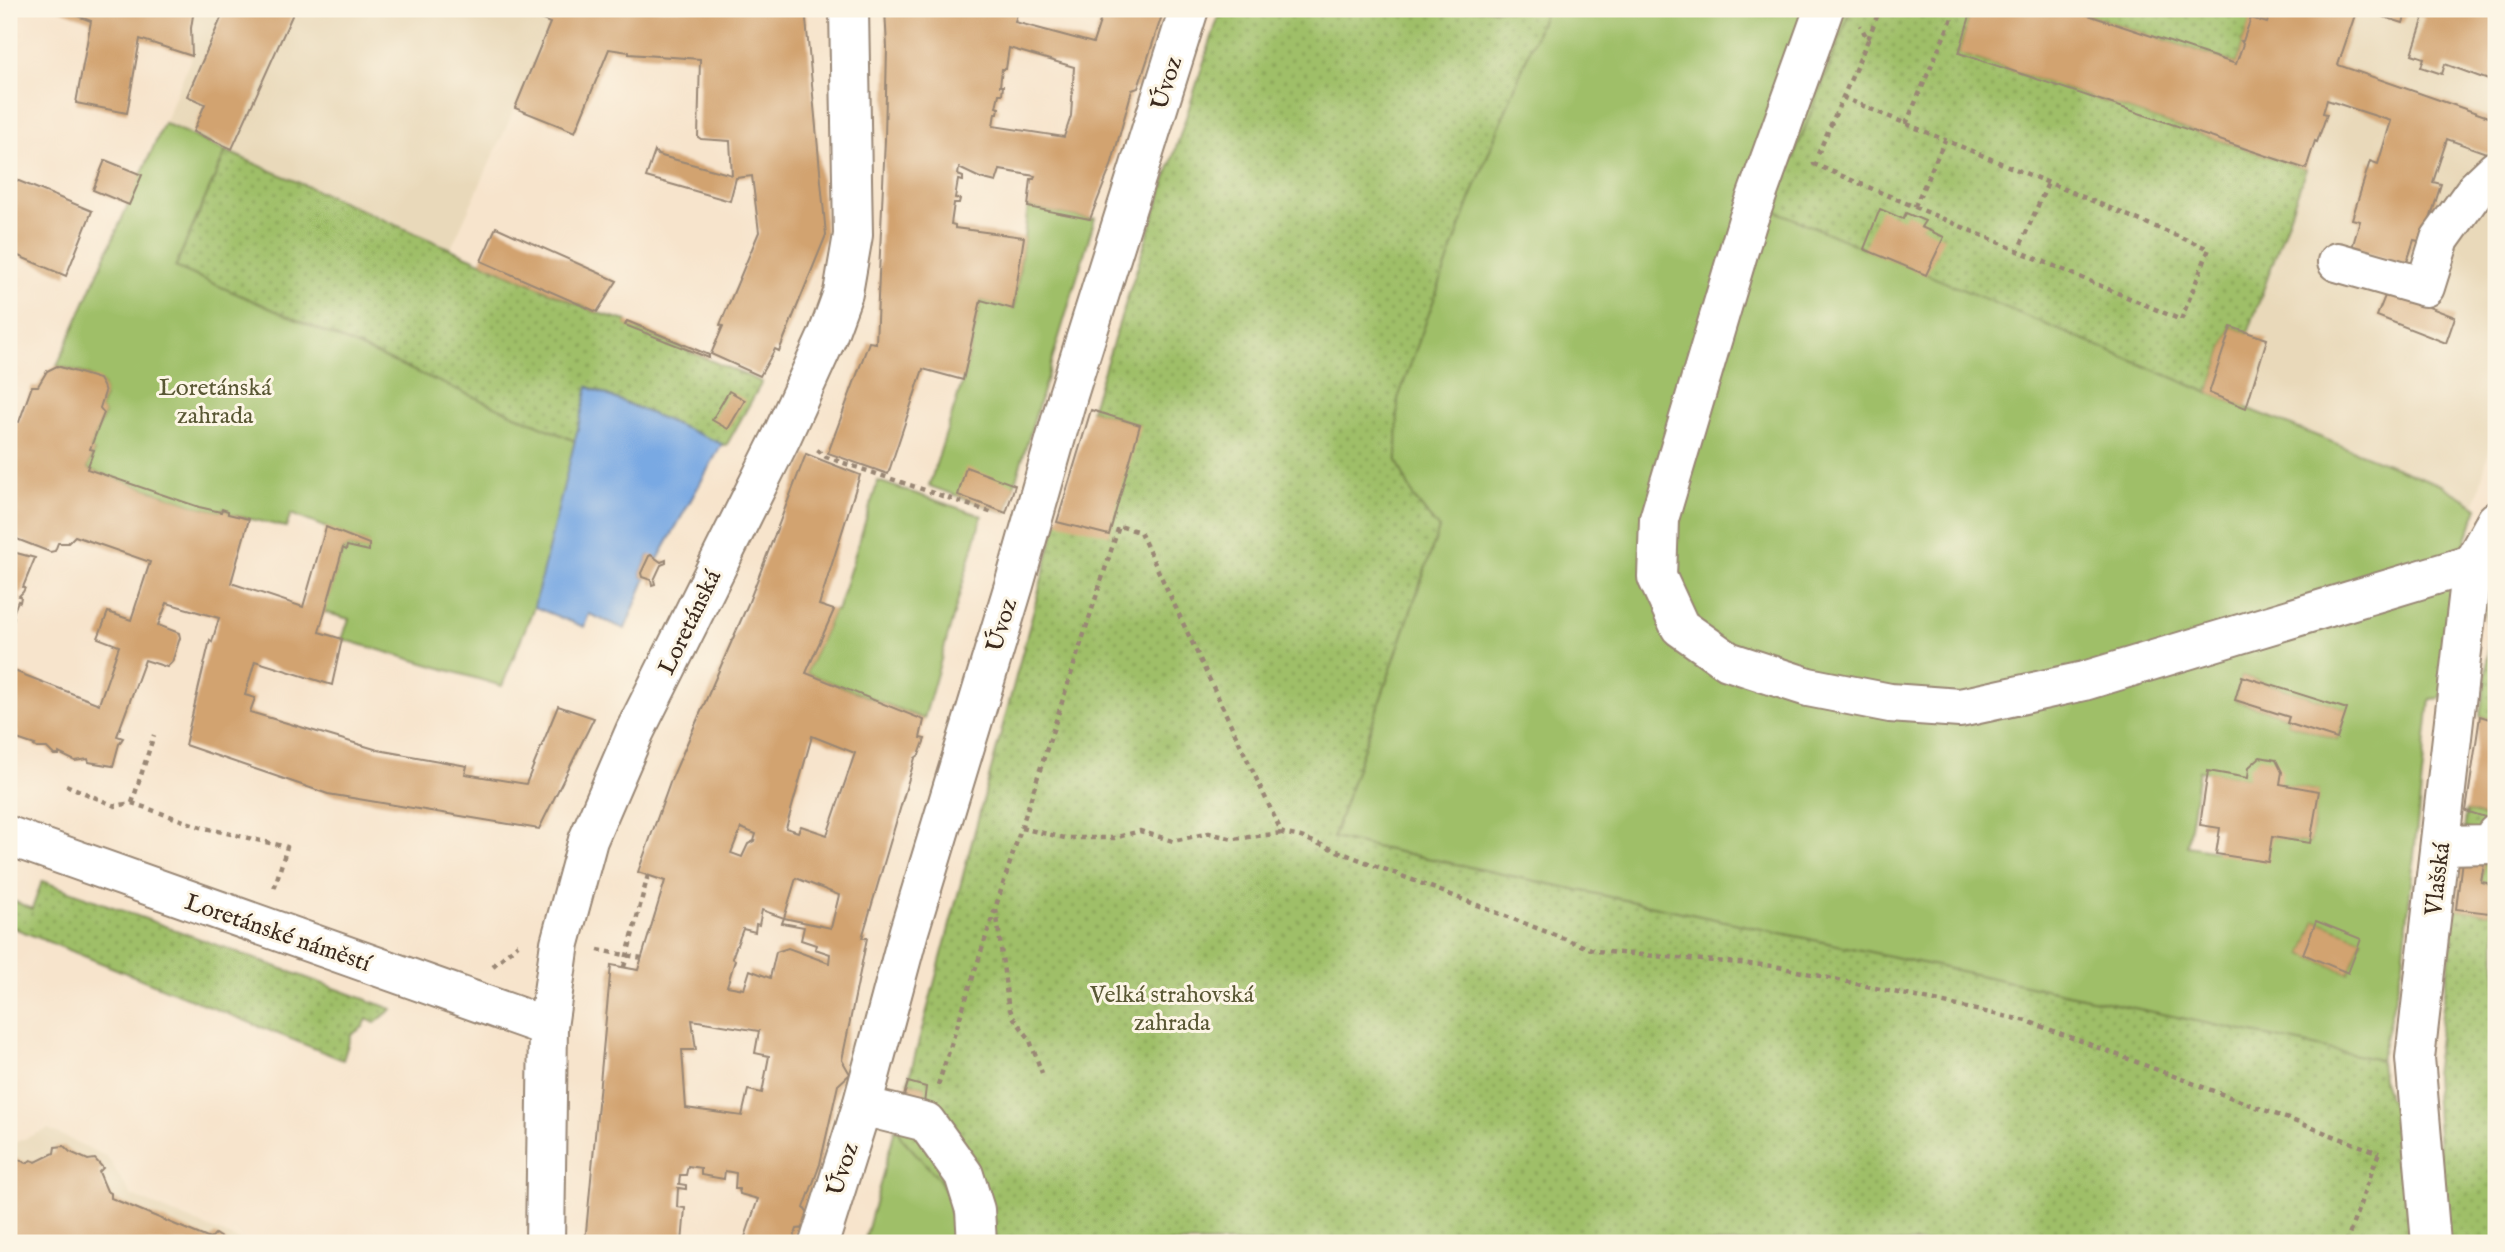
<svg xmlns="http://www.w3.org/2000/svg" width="2505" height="1252" font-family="'IM FELL English',serif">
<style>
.built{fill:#e9d9ba}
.grass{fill:url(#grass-dots);stroke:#6d7443;stroke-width:2}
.garden{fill:#9fbf68;stroke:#6d7443;stroke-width:2;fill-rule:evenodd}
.water{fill:#79a9e3;stroke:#5a6a80;stroke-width:2}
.building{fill:#d2a36f;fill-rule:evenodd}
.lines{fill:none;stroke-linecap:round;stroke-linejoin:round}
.minor-casing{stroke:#998775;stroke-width:42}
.path{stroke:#998775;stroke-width:4.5;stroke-dasharray:5 5;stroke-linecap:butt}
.minor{stroke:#fff;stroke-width:38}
.labels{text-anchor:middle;stroke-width:6;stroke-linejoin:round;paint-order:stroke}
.street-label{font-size:24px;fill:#3b2a1e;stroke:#fcf5e5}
.park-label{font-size:24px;fill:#595734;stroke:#fcf5e5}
</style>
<defs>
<pattern id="grass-dots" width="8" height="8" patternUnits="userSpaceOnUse" patternTransform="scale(1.75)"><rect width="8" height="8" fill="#9fbf68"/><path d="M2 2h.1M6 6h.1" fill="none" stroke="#839b55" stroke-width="1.8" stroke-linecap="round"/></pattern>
</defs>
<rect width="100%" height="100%" fill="#fcf5e5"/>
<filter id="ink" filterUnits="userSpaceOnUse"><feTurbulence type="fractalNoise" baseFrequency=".0143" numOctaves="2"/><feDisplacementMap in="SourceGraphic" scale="14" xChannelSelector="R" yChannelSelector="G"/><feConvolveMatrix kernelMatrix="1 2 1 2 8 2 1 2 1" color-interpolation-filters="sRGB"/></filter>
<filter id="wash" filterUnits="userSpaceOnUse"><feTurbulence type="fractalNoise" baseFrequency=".00686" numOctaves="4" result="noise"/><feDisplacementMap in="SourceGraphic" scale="28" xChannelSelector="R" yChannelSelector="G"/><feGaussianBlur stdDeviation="1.57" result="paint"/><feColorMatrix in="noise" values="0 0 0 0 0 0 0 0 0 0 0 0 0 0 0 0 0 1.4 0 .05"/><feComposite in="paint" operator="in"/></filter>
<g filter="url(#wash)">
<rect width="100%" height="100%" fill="#f7e4cc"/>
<!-- built -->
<g class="built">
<polygon points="194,9 556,9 515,108 451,248 164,123 192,56 191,28"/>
<polygon points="1843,9 2494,9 2496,421 2476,502 2478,507 2443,486 2209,393 1772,210 1848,18"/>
<polygon points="48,1129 107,1157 132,1196 246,1243 9,1243 9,1141 14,1143"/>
</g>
<!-- grass -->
<g class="grass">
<polygon points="1221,9 1546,9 1469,203 1414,498 1439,529 1333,838 2380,1060 2382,1078 2389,1098 2411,1109 2418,1243 955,1243 950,1198 900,1135 902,1103 924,1103 925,1087 908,1082 1057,522 1139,425 1091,410"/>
<polygon points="1851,9 1972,9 1959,53 2306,169 2248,333 2231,327 2209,393 1772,210"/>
<polygon points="2070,9 2272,9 2267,23 2248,17 2251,20 2243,41 2241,41 2243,44 2236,64"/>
<polygon points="226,151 598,313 627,321 626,325 762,382 726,446 589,387 575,441 175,267"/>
<path d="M2496,573V721L2480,716C2482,694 2488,671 2488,649C2488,625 2480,594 2496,573Z"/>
<polygon points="2496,791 2496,1243 2445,1243 2434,1074 2456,909 2489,913 2492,889 2487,883 2481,882 2484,864 2462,860 2466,811 2488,818"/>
<polygon points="42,881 392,1009 375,1023 367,1019 363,1027 351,1035 343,1060 9,926 9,899 32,909"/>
</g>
<!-- garden -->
<g class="garden">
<path d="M1546,9H1843L1848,18L1773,210L2209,393L2443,486L2478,507L2463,548L2454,583L2442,698L2430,699L2403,963L2380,1060L1333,838L1439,529L1414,498L1397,461L1398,399L1469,203ZM2242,676L2346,709L2337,739L2287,723L2289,717L2235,700ZM2199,770L2318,791L2310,843L2252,833L2247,856L2187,846ZM2316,921L2361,939L2348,973L2303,954Z"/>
<path d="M164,123L226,151L175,267L575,441L534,607L502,686L342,639L349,619L324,612L343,548L346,549L347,546L368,551V544L291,514L286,527L228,514V511L223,509L221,512L199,507L87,469L94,451L90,449L104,414L100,408C111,384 100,379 79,372C72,370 65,367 57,366Z"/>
<polygon points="1028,207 1090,219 1095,218 1006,513 929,486 963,380 981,300 1014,308"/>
<polygon points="878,481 982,516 924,719 806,673 834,610 837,611"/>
<polygon points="895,1129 900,1132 900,1136 939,1179 950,1199 955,1243 864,1243"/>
</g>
<!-- water -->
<polygon class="water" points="588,387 722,444 658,559 649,556 641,573 642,577 646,578 625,629 589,614 584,627 534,607"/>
<g id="blocks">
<!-- building -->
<g class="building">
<polygon points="58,9 194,9 191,28 192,56 140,39 127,113 76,103 91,21"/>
<polygon points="225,9 295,9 232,149 193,132 205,104 187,96"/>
<polygon points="517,9 805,9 826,235 779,351 775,349 760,376 711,354 723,326 720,325 759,232 752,176 736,178 730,201 646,177 655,151 658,155 732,175 730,141 701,139 698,137 700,59 629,54 629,52 609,49 575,132 515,108 550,23"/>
<path d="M885,9H1018L1015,22L1093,43L1104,9H1164L1138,88L1132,90L1111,166L1090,219L1028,207L1031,179H1034L1035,176L1000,170L996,182L980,178L959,168L958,175L963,177V181L958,180L955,198L960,199L959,203H954L951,224L955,225V228L1024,237L1013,309L981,300L963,380L923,369L888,474L828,453L869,342L876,343L885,139L887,47ZM1009,48L1074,67L1071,116L1064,137L993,126L995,113H998L999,108L996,107L999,94H1002L1003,86H1000L1002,69H1006Z"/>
<polygon points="1972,9 2047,9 2055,12 2057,9 2070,9 2236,64 2243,44 2241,41 2243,41 2251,18 2267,23 2272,9 2357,9 2338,65 2494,119 2495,151 2489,154 2447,139 2433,182 2441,184 2423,242 2414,240 2406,265 2352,248 2360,221 2352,219 2370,161 2378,164 2391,121 2327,100 2323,113 2327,114 2317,142 2315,141 2306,169 1959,53"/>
<polygon points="2359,9 2494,9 2494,82 2445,64 2442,74 2421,67 2424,58 2412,54 2424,17 2407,11 2403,23"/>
<polygon points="105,160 142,175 129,205 93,190"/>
<polygon points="9,177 92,211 66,276 9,252"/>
<polygon points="1880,209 1903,219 1906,213 1925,221 1921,227 1944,237 1926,275 1864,249"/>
<polygon points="496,227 617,281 597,312 481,261"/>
<polygon points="2387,291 2455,317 2446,343 2377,316"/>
<polygon points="627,321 709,355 709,358 625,325"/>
<polygon points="2231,327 2267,339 2246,408 2209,393"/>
<polygon points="57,366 99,379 103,386 105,392 100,408 104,413 90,449 94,450 87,469 199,507 221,512 222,509 228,511 228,514 249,519 231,583 303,607 326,527 369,544 369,551 347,546 346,550 343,548 319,632 342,639 332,685 255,661 245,695 255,698 250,712 378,750 467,766 465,774 526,784 558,706 594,718 539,829 328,794 185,745 210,640 212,642 219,618 167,603 158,625 179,633 180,638 172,662 167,667 145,660 117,736 123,738 119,744 113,766 89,762 88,759 75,761 59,753 59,755 54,755 47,748 37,748 34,746 35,745 17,739 17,732 9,728 9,669 99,704 119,646 98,638 108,612 131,620 150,562 75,536 68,543 58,543 55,551 50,552 9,536 9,439 15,421 19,422 32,386 38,386 47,371"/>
<polygon points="729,391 745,400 728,429 712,420"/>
<polygon points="1091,410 1140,425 1109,535 1057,522"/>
<path d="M806,454L860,475L819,605L834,610L806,673L924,720L920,738L925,739L919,755L915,758L862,938H867L842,1060L850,1074L838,1085L820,1164L804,1208L808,1214L804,1228L797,1229L792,1243H743L758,1199L740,1194L739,1189H735L736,1173L725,1171L724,1179L701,1175V1168L688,1166L686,1175H680L679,1184L686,1185V1189L678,1188L677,1207L685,1208L682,1243H585L611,965L638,970L665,881L638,872L671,780L748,604ZM812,736L855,753L827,835L801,826L798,832L786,828ZM741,828L756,834L754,841L748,844L742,857L731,853ZM796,878L839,895L831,928L784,918L782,923L804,927L801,940L816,945L815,949L830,954L829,963L788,948L776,952L770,978L750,970L744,989L727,986L735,960L732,958L743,929L755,932L756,924L759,925L762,910L784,918ZM692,1020L759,1031L755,1053L769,1056L762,1093L748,1090L742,1116L686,1108L682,1050H696Z"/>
<polygon points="966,467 1015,485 1006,513 958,495"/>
<polygon points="9,551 35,558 23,587 25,588 23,592 19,596 21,597 20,602 18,601 12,616 14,617 13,622 11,621 9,626"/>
<polygon points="651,555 661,562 666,560 666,563 661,565 654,580 655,584 652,585 651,580 642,577 641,573 649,556"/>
<polygon points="2242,676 2347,709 2337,739 2287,723 2289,717 2235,700"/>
<polygon points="2480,716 2496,721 2496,791 2488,818 2466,811"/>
<polygon points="2260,757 2276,760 2282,772 2280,784 2319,791 2310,843 2272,837 2268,862 2216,854 2220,828 2200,825 2208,771 2248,778 2249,767"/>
<polygon points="2462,860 2484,864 2481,882 2487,883 2492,888 2489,913 2456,909"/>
<polygon points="2316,921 2361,939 2348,973 2303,954"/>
<polygon points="908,1082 926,1087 924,1104 902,1103"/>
<polygon points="64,1146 70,1152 88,1160 95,1159 103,1168 99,1172 107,1191 111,1193 111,1198 210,1239 215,1234 229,1243 9,1243 9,1156 27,1163 31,1160 36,1162 54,1153 55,1147"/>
</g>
</g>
</g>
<g filter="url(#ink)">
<use href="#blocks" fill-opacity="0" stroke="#998775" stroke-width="2"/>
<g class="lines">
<defs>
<g id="minor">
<polyline points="1824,9 1747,223 1659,519 1657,577 1680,627 1728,661 1808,687 1890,703 1960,708 2084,681 2472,564"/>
<polyline points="2337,262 2425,287 2440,239 2476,189 2496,170"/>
<polyline points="9,836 548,1027"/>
<polyline points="2441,845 2492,844 2496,834"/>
<polyline points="862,1106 926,1122 964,1175 975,1210 977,1243"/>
<polyline points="545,1243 548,1027 560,943 588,840 635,731 781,438 827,337 843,293 853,235 849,9"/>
<polyline points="819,1243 862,1106 909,931 1014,585 1068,395 1189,9"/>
<polyline points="2431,1243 2415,1058 2472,564 2496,521"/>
</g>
</defs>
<!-- minor casing -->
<use href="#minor" class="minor-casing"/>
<!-- path -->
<g class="path">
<polyline points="1868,39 1880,9"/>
<polyline points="1842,97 1945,140"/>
<polyline points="1906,124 1956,9"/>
<polyline points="1818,154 1868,40 1860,25"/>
<polyline points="1814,163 1814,164 2181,320 2209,249 1945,140 1914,208"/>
<polyline points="2017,253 2048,183"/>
<polyline points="817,450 826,457 993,513"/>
<polyline points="66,785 115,806 132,803 201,827 287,847 274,889"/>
<polyline points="132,803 154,735"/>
<polyline points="1021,828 1065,838 1114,838 1140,831 1173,841 1209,833 1233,839 1282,833"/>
<polyline points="996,909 1008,1004 1013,1017 1029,1038 1042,1073"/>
<polyline points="598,950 642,958"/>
<polyline points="493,966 518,944"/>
<polyline points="624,967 648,875"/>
<polyline points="938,1085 1119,526 1140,532 1282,833 1301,837 1596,951 1774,966 2027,1021 2379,1153"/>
<polyline points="2346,1243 2379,1152"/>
</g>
<!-- minor -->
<use href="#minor" class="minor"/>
</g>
</g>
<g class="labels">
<!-- street labels -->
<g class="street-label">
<text transform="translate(1166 83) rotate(-73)" y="8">Úvoz</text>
<text transform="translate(689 622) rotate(-64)" y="8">Loretánská</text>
<text transform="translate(1001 625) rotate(-73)" y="8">Úvoz</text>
<text transform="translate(2437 879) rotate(-83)" y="8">Vlašská</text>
<text transform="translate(278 932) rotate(19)" y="8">Loretánské náměstí</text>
<text transform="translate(842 1169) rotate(-72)" y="8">Úvoz</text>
</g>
<!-- park labels -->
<g class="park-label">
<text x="215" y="395">Loretánská<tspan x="215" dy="28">zahrada</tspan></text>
<text x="1172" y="1002">Velká strahovská<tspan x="1172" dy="28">zahrada</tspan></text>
</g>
</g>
<!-- margin -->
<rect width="2505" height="1252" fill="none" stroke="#fcf5e5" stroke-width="35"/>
</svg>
